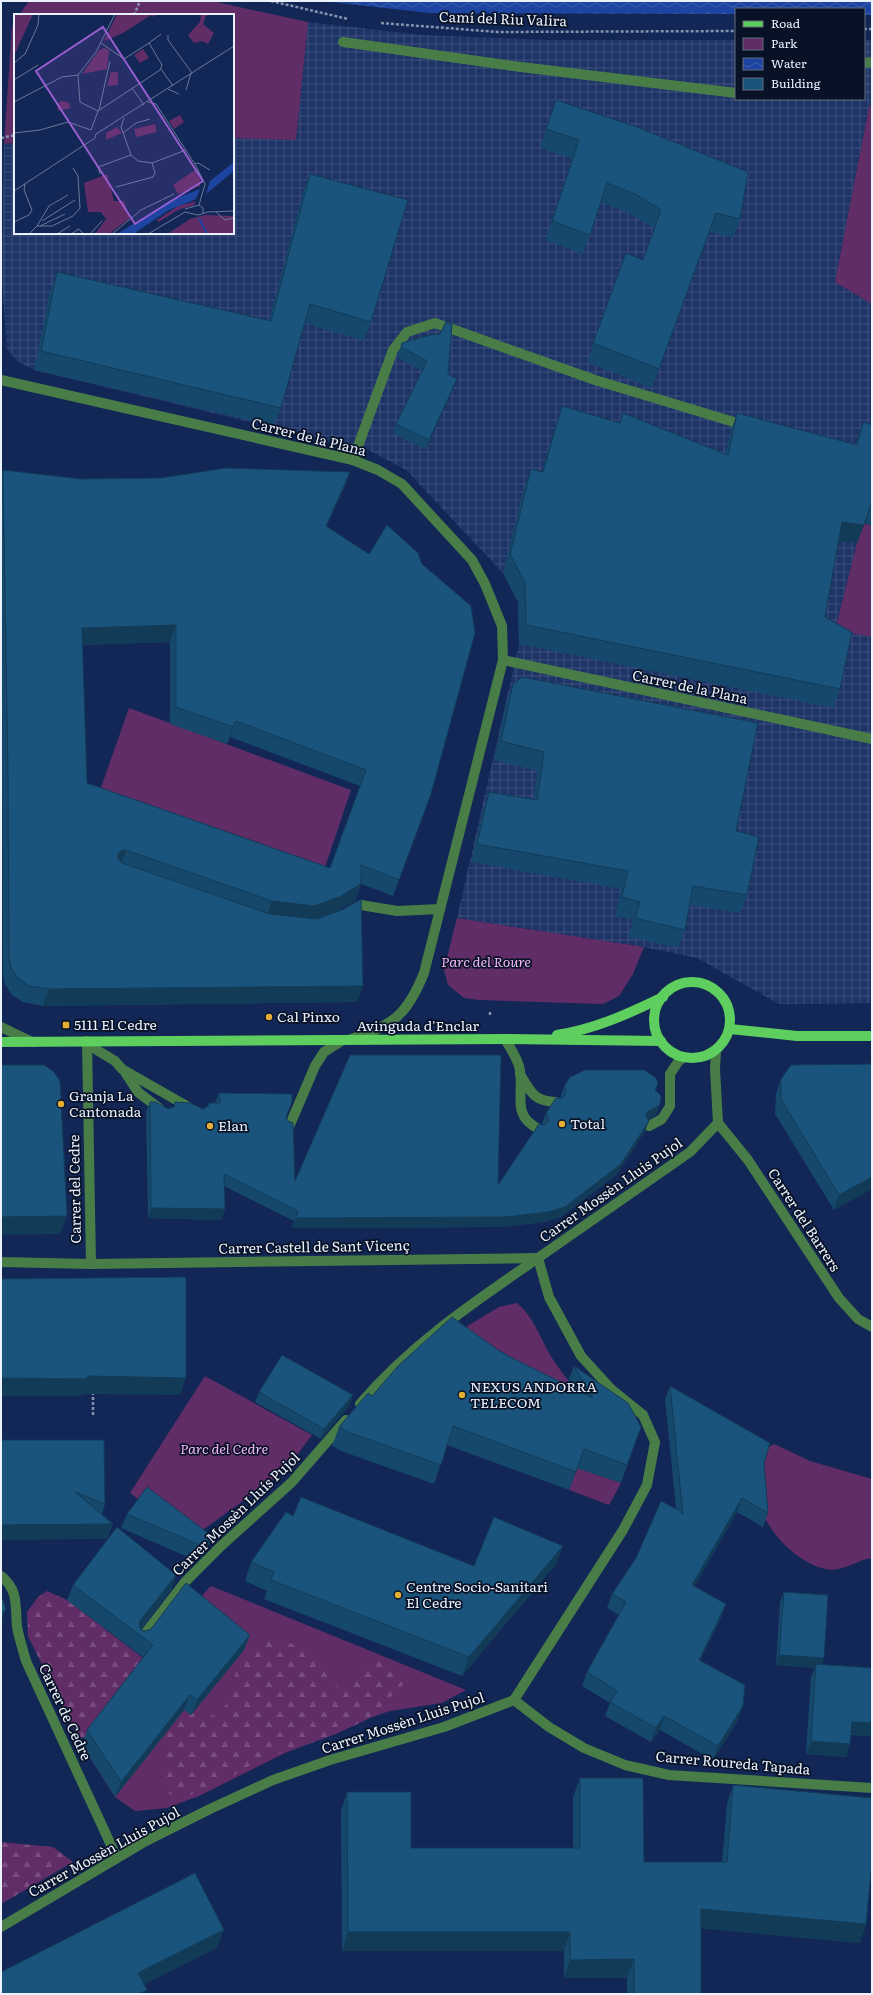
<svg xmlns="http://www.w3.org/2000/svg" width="873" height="1995" font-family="Literata,serif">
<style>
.industrial{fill:url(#industrial-grid)}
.green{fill:#612d67}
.forest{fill:url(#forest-firs)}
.water{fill:url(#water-waves)}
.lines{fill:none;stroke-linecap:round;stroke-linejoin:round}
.path{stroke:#8492ae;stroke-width:2.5;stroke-dasharray:3 2;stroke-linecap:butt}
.minor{stroke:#497d48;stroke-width:10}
.major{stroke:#5ecf5e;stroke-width:10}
.wall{fill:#16486b;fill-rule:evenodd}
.shaded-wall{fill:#123b57}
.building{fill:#1a547c;stroke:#123b57;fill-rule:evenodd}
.poi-dot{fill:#e3ae35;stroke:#081226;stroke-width:1.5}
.labels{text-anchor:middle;stroke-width:3.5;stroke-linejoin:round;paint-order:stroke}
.street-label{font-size:14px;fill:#ebf2fe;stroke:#081226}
.park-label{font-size:14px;font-style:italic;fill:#f3b6f9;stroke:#081226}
.poi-label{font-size:14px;fill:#ebf2fe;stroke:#081226;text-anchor:start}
.inset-river{fill:none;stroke:#1d44a1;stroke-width:2}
.inset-road{fill:none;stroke:#697899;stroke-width:1}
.view{fill:#975ecf;fill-opacity:0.15;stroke:#975ecf;stroke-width:2}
.inset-edge{fill:none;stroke:#ebf2fe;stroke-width:2}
</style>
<defs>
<pattern id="industrial-grid" width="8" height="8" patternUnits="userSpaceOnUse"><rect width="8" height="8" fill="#1e3467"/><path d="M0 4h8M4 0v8" fill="none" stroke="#3f527e"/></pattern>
<pattern id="forest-firs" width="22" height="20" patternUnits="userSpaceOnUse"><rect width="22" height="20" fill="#612d67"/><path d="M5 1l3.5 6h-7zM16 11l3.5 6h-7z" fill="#784c7e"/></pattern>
<pattern id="water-waves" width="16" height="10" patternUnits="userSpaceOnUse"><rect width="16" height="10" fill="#1d44a1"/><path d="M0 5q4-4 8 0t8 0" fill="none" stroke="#3e5faf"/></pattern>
</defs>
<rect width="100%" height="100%" fill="#122756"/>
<!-- industrial -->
<polygon class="industrial" points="308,22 421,35 549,40 736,40 736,99 864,99 864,40 872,40 872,103 869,107 835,282 872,304 872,526 864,523 857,543 835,629 872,637 872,1003 779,1004 697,958 644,947 457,918 519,644 518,602 503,573 406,470 368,450 34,370 17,361 7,349 2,282 4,144 15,143 15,233 233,233 233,138 296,140"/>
<!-- green -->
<g class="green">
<polygon points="29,1 212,1 308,22 296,140 233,138 233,15 19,15"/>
<polygon points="15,22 15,143 4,144 12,26"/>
<polygon points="872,103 872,304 835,282 869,107"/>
<polygon points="864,523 872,526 872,637 835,630 857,543"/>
<polygon points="129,708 351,790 321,879 97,799"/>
<polygon points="457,918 644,947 633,974 619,996 603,1004 480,1000 464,998 448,985 444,970"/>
<path d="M517,1303C533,1316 540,1337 550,1355C559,1369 568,1381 579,1393L456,1333L499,1307Z"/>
<polygon points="205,1376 312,1435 285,1471 190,1539 130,1493"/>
<path d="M774,1444L810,1461L872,1479V1558C856,1560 842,1573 825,1569C799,1563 773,1537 763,1514C759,1505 759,1487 759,1477C759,1468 765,1457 767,1448Z"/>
<polygon points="577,1468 621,1483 609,1505 569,1490"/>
<polygon points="211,1586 466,1690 442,1703 390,1711 323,1734 199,1796 167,1808 135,1811 115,1797 82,1745 191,1607"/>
</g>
<!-- forest -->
<g class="forest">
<polygon points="47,1591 67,1600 147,1661 88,1737 78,1738 28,1636 27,1612 38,1597"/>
<path d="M267,1638C302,1645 322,1650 330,1688L344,1684L360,1669L380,1660L406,1682L368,1719L336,1734L287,1752L263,1757L213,1789L177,1798L164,1791L166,1764L162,1737L175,1714L202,1710L218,1718L228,1701L236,1672L258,1645Z"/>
<polygon points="1,1842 53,1847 73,1862 1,1904"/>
</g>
<!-- water -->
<polygon class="water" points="322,1 872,1 872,15 864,15 864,9 736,9 736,14 430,13"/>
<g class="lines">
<!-- path -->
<g class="path">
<polyline points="271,1 348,19"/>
<polyline points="134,15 140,1"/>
<polyline points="381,23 498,32 736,31"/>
<polyline points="864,29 872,29"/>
<polyline points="1,138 15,135"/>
<polyline points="490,1012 490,1017"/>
<polyline points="93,1392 93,1417"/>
</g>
<!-- minor -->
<g class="minor">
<polyline points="343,42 521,67 736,93"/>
<polyline points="864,63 872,62"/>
<path d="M1,380L353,460L378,470L402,484L472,560L485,584L502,626L503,660L424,973C407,1015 394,1025 351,1039"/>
<polyline points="353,460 393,350 407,332 435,323 595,380 747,426"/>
<polyline points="503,660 872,739"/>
<polyline points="350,911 361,905 397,911 440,909"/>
<polyline points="1,1027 32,1042"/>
<path d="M505,1039C510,1047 516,1057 519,1066C526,1091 509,1115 539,1129"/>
<polyline points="87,1041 91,1264"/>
<polyline points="87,1044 115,1061 122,1069 192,1109"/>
<polyline points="716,1050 715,1069 718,1123"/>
<polyline points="125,1072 138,1092 160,1109"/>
<path d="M520,1074C531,1093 534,1101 556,1102"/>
<polyline points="718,1123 748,1160 839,1298 858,1319 872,1327"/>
<polyline points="649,1126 662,1119 670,1106 670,1074 678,1062 684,1057"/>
<polyline points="289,1127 315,1066 324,1052 343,1040"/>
<polyline points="1,1262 91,1264 538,1258"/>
<path d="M360,1404C411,1344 474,1302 538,1258"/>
<path d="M1,1576C19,1590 15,1607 17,1627C19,1638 23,1650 26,1661L117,1858"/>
<polyline points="140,1640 185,1582 221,1546 292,1482 346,1420"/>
<polyline points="514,1700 549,1727 584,1748 625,1765 669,1775 872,1788"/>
<polyline points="1,1927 146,1841 210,1809 273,1780 330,1760 444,1727 514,1700 623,1530 647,1485 655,1442 643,1415 612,1390 581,1356 549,1297 538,1258 690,1152 718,1123"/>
</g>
<!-- major -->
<g class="major">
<circle cx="692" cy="1020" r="38"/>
<polyline points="730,1029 797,1036 872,1036"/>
<path d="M557,1035C595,1029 628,1014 663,997"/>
<polyline points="1,1042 505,1039 661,1041"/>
</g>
</g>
<!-- wall -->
<g class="wall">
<polygon points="556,100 740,219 733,238 710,232 652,388 587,362 626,253 643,260 654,228 629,213 600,202 583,254 545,240 572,159 540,148"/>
<polygon points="310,174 371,322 364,341 304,323 281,408 274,426 34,370 50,291 57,272 269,321 303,192"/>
<polygon points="402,343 448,374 457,379 453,389 426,450 393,434 396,424 422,371 397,357"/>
<polygon points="562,406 725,454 731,431 737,413 855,445 863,422 872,425 872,526 864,523 857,543 839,541 825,617 840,689 833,708 519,644 518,602 503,573 524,488 531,469 542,471 556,424"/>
<path d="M3,470L81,479L161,478L350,472L344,488L327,526L431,794L393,896L361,884L355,901L335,912L363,986L357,1002L43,1006L23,1002L12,995L5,984L3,975L2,788L1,723V476ZM170,642V724L227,744L230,737L360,786L330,868L87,783L82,645Z"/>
<polygon points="513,684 736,831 747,895 740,913 690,905 685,930 678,948 628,937 633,920 615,916 621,889 471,862 483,810 489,792 533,799 538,771 494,760 506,703"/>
<polygon points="872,1064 872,1189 834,1210 775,1114 776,1094 781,1079"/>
<polygon points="658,1083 656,1090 656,1115 648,1120 645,1131 616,1175 561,1217 544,1222 502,1227 292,1228 294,1221 224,1186 225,1209 221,1220 148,1218 146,1112 150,1102 168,1109 203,1109 215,1103 219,1093 286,1117 295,1181 498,1185 543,1125 542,1123 546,1113 561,1098 560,1097 564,1087"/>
<polygon points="498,1350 516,1360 568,1386 567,1384 574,1366 641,1427 621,1483 577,1468 569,1490 447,1445 434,1484 341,1451 332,1446 339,1427 372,1396"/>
<polygon points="670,1386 764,1463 768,1513 763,1527 737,1512 694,1587 721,1618 700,1660 738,1720 713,1760 660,1730 651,1742 605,1716 610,1703 582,1686 587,1672 619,1615 607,1608 612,1594 676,1508 665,1399"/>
<polygon points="259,1392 353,1395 349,1406 321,1439 255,1402"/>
<polygon points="1,1440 105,1504 102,1514 113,1524 107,1539"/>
<polygon points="127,1514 212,1536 207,1551 197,1561 121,1528"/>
<polygon points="293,1516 474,1566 556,1564 462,1676 264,1599 267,1591 245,1581 251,1562"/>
<polygon points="176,1575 171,1590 141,1629 141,1630 145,1631 244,1650 191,1715 184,1710 115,1797 82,1745 87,1730 143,1657 67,1600 73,1585"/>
<polygon points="784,1592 824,1658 821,1665 872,1668 872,1736 851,1735 846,1757 806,1754 811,1677 815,1668 776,1665 780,1602"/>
<polygon points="580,1778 644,1862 722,1862 727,1804 733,1785 866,1924 860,1943 701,1928 701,1994 627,1994 627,1978 564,1978 564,1951 342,1951 341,1811 347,1792 411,1848 573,1848 573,1797"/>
</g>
<!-- shaded-wall -->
<g class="shaded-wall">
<polygon points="457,379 453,389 426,450 429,440"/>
<polygon points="350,472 344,488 320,542 326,526"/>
<polygon points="842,522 864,525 857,543 835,541"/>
<polygon points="176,625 170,642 76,645 82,628"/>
<polygon points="236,721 230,737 227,744 233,727"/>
<polygon points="122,850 126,850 120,867 116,867 118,854"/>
<polygon points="361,884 355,901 333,913 308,922 266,918 272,901"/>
<polygon points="363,986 357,1002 43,1006 49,989"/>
<polygon points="660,1105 656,1115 644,1122 647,1112"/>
<polygon points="649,1121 645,1131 616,1175 561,1217 544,1222 502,1227 292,1228 296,1218 565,1207"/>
<polygon points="872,1177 872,1189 834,1210 839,1195"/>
<polygon points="151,1208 225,1209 221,1220 148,1218"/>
<polygon points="67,1216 60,1234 1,1235 1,1217"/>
<polygon points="88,1376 186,1378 180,1395 82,1394 81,1396 1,1396 1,1378"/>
<polygon points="353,1395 349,1406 321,1439 324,1429"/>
<polygon points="584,1449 577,1468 569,1490 576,1472"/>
<polygon points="742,1498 737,1512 687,1599 692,1585"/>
<polygon points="113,1524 107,1539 1,1540 1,1525"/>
<polygon points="212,1536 207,1551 197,1561 202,1546"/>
<polygon points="563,1546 556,1564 462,1676 469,1657"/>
<polygon points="176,1575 171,1590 137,1633 136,1633 140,1621"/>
<polygon points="726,1604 721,1618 694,1673 699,1660"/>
<polygon points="6,1609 1,1623 1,1615"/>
<polygon points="250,1635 244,1650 191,1715 197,1700"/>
<polygon points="779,1655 824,1658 820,1669 816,1664 815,1668 776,1665"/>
<polygon points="190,1695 184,1710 115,1797 121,1782"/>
<polygon points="743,1706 738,1720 713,1760 718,1746"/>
<polygon points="664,1716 660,1730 651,1742 656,1728"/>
<polygon points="852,1722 872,1723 872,1736 848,1734"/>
<polygon points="811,1741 850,1744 846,1757 806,1754"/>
<polygon points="701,1909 866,1924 860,1943 694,1928"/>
<polygon points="224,1930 217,1948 131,1991 138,1973"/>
<polygon points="348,1932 570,1932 564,1951 342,1951"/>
<polygon points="634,1959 627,1978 564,1978 570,1960"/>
<polygon points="147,1990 146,1994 139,1994"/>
</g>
<!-- building -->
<g class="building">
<polygon points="556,100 637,127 748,172 740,219 716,213 659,369 593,343 626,253 643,260 661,210 635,194 607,183 590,235 552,221 579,140 546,129"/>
<polygon points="310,174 408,200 371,322 310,304 281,408 41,351 57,272 271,321"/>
<polygon points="446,322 452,324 448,374 457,379 429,440 396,424 427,361 401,347 402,343 430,335 440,334"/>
<polygon points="562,406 620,423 623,413 728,455 737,413 857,445 863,422 872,425 872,505 871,504 864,525 842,522 825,617 852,632 840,689 526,625 525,583 510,554 531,469 543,472"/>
<path d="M226,468L350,472L326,526L369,554L387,525L418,553L422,564L471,606L475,633L431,794L399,880L361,865V884L339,897L314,906L272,901L126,850H122L118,854V858L122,863L270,914L317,919L344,909L361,899L363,986L49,989L29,986L18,978L11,968L9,959L8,772L3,470L81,479L161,478ZM176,625V707L233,727L236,721L366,770L330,868L87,783L82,628Z"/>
<polygon points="522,677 758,723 736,831 759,837 747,895 693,886 685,930 635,918 640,902 622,897 628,871 477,844 489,792 537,800 544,752 501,741 513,684"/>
<polygon points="350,1055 501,1055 498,1185 539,1124 543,1125 548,1122 549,1118 546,1113 556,1098 562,1098 565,1095 566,1089 564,1087 570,1077 585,1070 644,1070 656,1078 658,1083 655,1090 661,1096 660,1105 647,1112 646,1116 649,1121 620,1165 565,1207 548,1212 506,1217 296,1218 298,1211 224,1174 225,1209 151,1208 150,1102 156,1102 168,1109 174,1107 175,1102 190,1103 203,1109 208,1106 209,1103 220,1103 219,1093 292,1094 292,1102 286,1117 288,1121 293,1123 295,1181"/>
<polygon points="872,1064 872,1177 839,1195 781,1099 781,1079 791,1065"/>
<polygon points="1,1065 44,1065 54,1072 60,1081 67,1216 1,1217"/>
<polygon points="186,1277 186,1378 88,1376 87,1379 1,1378 1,1279"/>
<polygon points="452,1317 498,1350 516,1360 593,1398 574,1366 628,1403 641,1427 627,1465 584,1449 576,1472 453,1426 441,1465 348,1432 339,1427 368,1393 372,1396 399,1365"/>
<polygon points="282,1355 353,1395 324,1429 259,1392"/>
<polygon points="670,1386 770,1443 764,1463 768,1513 742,1498 692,1585 726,1604 699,1660 745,1685 743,1706 718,1746 664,1716 656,1728 610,1702 617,1691 587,1672 626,1602 612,1594 636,1558 661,1501 680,1511 683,1515"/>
<polygon points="1,1440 104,1440 105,1504 75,1492 113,1524 1,1525"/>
<polygon points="147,1487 212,1536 202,1546 127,1514"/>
<polygon points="301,1497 474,1566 494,1517 563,1546 469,1657 271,1580 274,1572 251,1562 286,1512 293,1516"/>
<polygon points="117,1527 176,1575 140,1621 139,1625 141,1630 145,1631 151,1629 186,1583 250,1635 197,1700 190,1695 121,1782 87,1730 153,1645 73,1585"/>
<polygon points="784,1592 828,1595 824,1658 779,1655"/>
<polygon points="1,1595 6,1609 1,1615"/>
<polygon points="816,1664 872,1668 872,1723 852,1722 850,1744 811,1741"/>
<polygon points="580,1778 643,1778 644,1862 727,1862 733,1785 872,1798 872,1862 866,1924 701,1909 701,1994 634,1994 634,1959 570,1960 570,1932 348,1932 347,1792 411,1792 411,1848 580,1848"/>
<polygon points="195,1873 224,1930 138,1973 147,1990 139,1994 1,1994 1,1972"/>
</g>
<!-- markers -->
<g class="poi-dot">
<circle cx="269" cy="1017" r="4"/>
<rect x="62" y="1021" width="8" height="8" rx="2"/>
<circle cx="61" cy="1104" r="4"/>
<circle cx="562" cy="1124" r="4"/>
<circle cx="210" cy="1126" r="4"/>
<circle cx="462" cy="1395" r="4"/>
<circle cx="398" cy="1595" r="4"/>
</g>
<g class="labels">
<!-- street labels -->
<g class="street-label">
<text transform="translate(503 19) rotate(2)" y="5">Camí del Riu Valira</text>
<text transform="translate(309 437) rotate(14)" y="5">Carrer de la Plana</text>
<text transform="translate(690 687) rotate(12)" y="5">Carrer de la Plana</text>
<text x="418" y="1031">Avinguda d'Enclar</text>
<text transform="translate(75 1189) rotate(-91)" y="5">Carrer del Cedre</text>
<text transform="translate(611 1190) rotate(-35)" y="5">Carrer Mossèn Lluis Pujol</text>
<text transform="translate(804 1220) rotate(57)" y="5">Carrer del Barrers</text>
<text transform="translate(314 1247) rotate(-1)" y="5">Carrer Castell de Sant Vicenç</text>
<text transform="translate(236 1514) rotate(-44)" y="5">Carrer Mossèn Lluís Pujol</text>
<text transform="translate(65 1712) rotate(65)" y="5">Carrer de Cedre</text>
<text transform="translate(403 1723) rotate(-18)" y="5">Carrer Mossèn Lluis Pujol</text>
<text transform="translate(733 1763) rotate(5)" y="5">Carrer Roureda Tapada</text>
<text transform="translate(104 1852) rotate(-29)" y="5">Carrer Mossèn Lluis Pujol</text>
</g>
<!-- park labels -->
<g class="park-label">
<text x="486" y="967">Parc del Roure</text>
<text x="224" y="1454">Parc del Cedre</text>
</g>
<!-- poi labels -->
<g class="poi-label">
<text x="277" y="1022">Cal Pinxo</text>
<text x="74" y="1030">5111 El Cedre</text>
<text x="69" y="1101">Granja La<tspan x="69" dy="16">Cantonada</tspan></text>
<text x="570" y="1129">Total</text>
<text x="218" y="1131">Elan</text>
<text x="470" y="1392">NEXUS ANDORRA<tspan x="470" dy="16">TELECOM</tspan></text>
<text x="406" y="1592">Centre Socio-Sanitari<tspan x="406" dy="16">El Cedre</tspan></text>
</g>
</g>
<!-- overview -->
<g transform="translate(14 14)">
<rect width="220" height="220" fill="#122756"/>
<path d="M90,34L95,36L93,55L68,60L85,36ZM129,35L135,44L126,49L120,41ZM97,58H104V71L93,72ZM47,87L54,88L57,94L44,97L43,91ZM166,101L170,108L160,115L155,107ZM141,110L143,118L122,123L120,115ZM103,113L108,119L92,126V119ZM181,156L186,165V172L164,180L159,171ZM93,160L100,187H110L116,204L95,220H81L92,205L87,198H74L70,169ZM182,187L180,191L164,196L145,208L143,206L164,192Z" fill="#612d67"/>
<path d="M0,0H19L0,42ZM103,0H143L139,3L137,1L109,19L90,27ZM187,0H197L192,2L189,10L200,19L194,30L188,27L180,29L174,21L186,8ZM86,37L89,43L86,45V54L79,53L76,58L73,57ZM191,201L220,202V220H153L176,205Z" fill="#612d67"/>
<path d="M220,148V157L192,180L196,167ZM186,175L182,185L155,196L119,220H103L155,187Z" fill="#1d44a1"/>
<path class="inset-river" d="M185,204L193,220"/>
<path class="inset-road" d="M154,21V26L178,59M135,29L147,20M0,49L11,40L24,11L25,0M147,55L159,72M0,66L24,51M118,74L130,91M154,75L165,80M172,76L177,59M0,88L48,63L64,61M134,88L142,90L182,152L191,170L185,191M85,96L96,47M84,97L146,56L148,51L135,29L110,45L87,29M110,104L107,113L117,141L124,147L138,149L172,136M77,116L84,97L66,88L64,61L82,38L101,0M0,119L26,116L54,108L77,116M109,119L122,109L136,105M81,124L82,120L220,32M181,150L184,149L196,156M86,160L84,153L117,141M102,173L139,163L141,159L138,149M0,177L81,124M171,195L185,191L189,194V199M202,198L211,206L220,204M28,207L61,186M0,208L15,201L18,196L10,176L11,170M23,212H38L59,202L66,194L64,162L59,154M26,212L51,200M15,220L23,212L35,192L54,181M43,220L56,212M57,220L65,215L70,220M76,220L88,207M98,220L127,196L160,180M134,220L171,198L184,201L194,198L220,197"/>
<path class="view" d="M89,13L189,167L121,210L22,57Z"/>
<rect width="220" height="220" class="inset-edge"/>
</g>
<!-- border -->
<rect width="873" height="1995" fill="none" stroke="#ebf2fe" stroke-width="4"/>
<!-- legend -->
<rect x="735" y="8" width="130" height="92" fill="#081226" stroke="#636c7c"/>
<rect x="743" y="21" width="20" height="6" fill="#5ecf5e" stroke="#636c7c"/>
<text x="771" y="28" font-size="12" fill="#ebf2fe">Road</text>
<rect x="743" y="38" width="20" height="12" fill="#612d67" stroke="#636c7c"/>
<text x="771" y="48" font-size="12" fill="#ebf2fe">Park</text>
<rect x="743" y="58" width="20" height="12" fill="url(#water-waves)" stroke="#636c7c"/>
<text x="771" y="68" font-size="12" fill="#ebf2fe">Water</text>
<rect x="743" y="78" width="20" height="12" fill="#1a547c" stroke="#636c7c"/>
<text x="771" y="88" font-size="12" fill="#ebf2fe">Building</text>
</svg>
